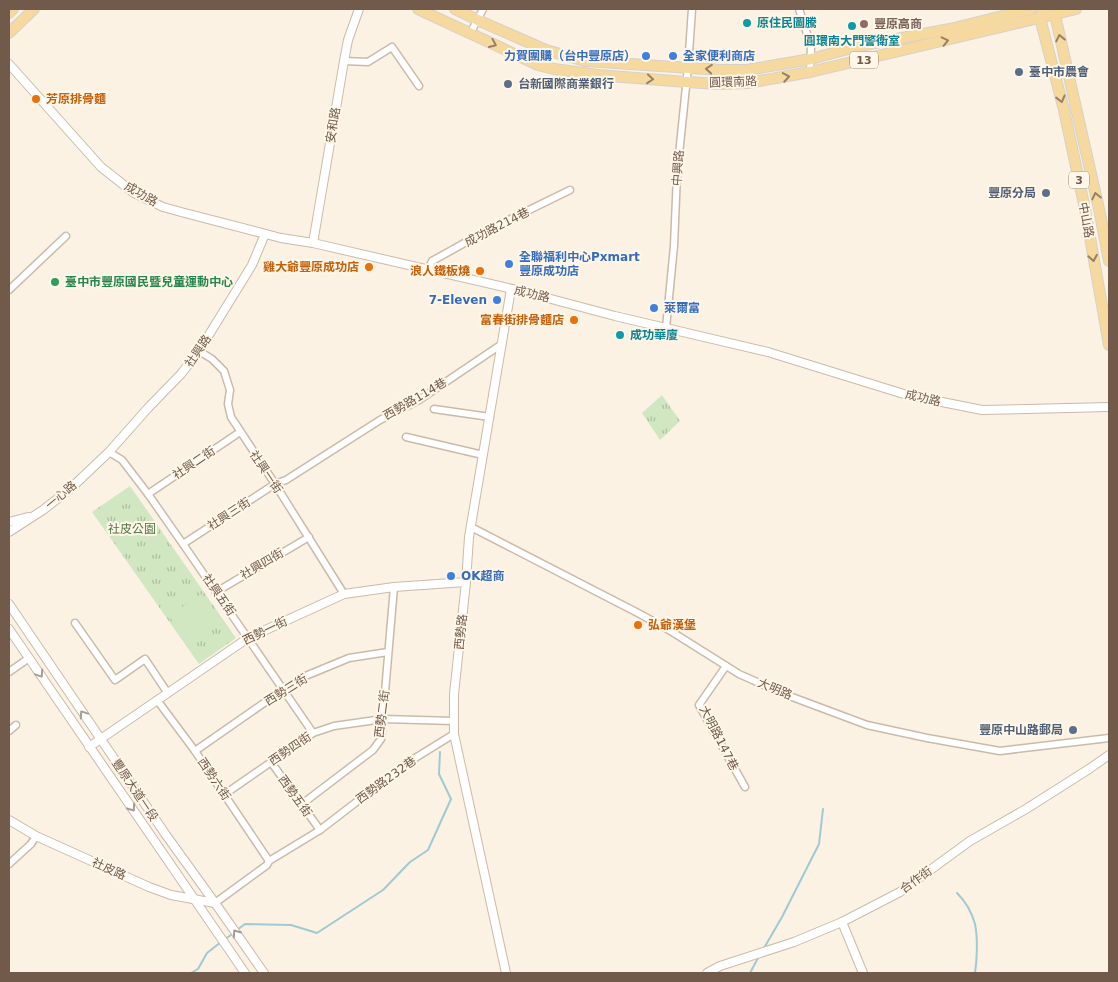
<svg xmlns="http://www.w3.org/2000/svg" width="1118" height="982" font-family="'DejaVu Sans','Noto Sans TC',sans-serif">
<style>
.park{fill:url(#park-tufts)}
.garden{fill:#d0e7c2}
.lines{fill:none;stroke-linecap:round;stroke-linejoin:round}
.stream{stroke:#9fcad4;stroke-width:2}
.minor-casing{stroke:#cbbaaa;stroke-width:9}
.tertiary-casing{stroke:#cbbaaa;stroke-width:10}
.primary-casing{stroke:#d7d1cc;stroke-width:12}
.minor{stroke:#fff;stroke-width:6}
.tertiary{stroke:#fff;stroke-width:8}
.primary{stroke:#f6d99e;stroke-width:10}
.oneway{stroke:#998063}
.oneway2{stroke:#aa9c92}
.culture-dot{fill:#0f9aa8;stroke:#fef6e8;stroke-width:2}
.education-dot{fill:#8d6e63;stroke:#fef6e8;stroke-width:2}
.shop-dot{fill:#3f7fe0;stroke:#fef6e8;stroke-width:2}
.service-dot{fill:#5c6f8a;stroke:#fef6e8;stroke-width:2}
.food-dot{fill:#e8710a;stroke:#fef6e8;stroke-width:2}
.leisure-dot{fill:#2e9e5b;stroke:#fef6e8;stroke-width:2}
.labels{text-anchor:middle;stroke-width:4;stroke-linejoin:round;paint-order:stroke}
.shield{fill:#fef6e8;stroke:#9b8979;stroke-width:1}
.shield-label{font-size:11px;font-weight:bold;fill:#715a4a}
.culture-label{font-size:12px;font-weight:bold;fill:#0d838f;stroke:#fef6e8;text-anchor:start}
.education-label{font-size:12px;font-weight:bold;fill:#785e54;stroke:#fef6e8;text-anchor:start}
.shop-label{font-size:12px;font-weight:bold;fill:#366cbe;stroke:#fef6e8;text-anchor:start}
.service-label{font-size:12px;font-weight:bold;fill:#4e5e75;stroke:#fef6e8;text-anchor:start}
.street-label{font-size:12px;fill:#715a4a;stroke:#fef6e8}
.food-label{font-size:12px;font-weight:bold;fill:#c56008;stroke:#fef6e8;text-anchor:end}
.leisure-label{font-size:12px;font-weight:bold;fill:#27864d;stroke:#fef6e8;text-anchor:start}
.park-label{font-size:12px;fill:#517743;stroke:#fef6e8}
</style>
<defs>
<pattern id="park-tufts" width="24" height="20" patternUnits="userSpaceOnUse" patternTransform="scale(1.25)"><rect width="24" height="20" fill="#d0e7c2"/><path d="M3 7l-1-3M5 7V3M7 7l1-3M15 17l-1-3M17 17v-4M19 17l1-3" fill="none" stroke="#adbea0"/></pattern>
</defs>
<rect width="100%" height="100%" fill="#fbf2e3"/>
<!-- park -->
<g class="park">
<polygon points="662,395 680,421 660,440 642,413"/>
<polygon points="130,486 236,638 199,664 92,512"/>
</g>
<!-- garden -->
<polygon class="garden" points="201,594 219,621 188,643 169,616"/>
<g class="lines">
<!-- stream -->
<g class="stream">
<path d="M957,893C965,901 972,913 975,924C978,938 977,960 975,973"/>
<polyline points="237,930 245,924 291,925 317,933 383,890 410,862 428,850 451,799 439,774 440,752"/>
<polyline points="225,939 234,933"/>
<polyline points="764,948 782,917 819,844 823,809"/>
<polyline points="191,973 198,969 207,953 221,942"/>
<polyline points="750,973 759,956"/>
</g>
<defs>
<g id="minor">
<polyline points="799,9 811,46 810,72"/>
<polyline points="470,34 483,9"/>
<polyline points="344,61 368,62 392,47 419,86"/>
<polyline points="428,270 432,261 452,250 480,234 570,190"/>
<polyline points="9,290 66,236"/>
<polyline points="666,328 674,246 677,174 688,67 692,9"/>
<polyline points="199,351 212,359 224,371 230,390 228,404 231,417 275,484 344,594"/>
<polyline points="434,409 490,417"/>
<polyline points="406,437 483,455"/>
<polyline points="109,452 122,460 148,494 183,544 313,733"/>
<polyline points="148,494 240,432"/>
<polyline points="471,527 638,613 669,630 739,674 784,694 867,725 927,738 1000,751 1109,738"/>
<polyline points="183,544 275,484 286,480 380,420 419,400 502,344"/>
<polyline points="216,592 309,537"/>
<polyline points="75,623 115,680 145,659 167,692"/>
<polyline points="726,666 699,705 745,787"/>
<polyline points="9,672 29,658"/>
<polyline points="157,700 195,751 269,861"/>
<polyline points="9,731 16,725"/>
<polyline points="195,751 284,689 303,677 349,658 388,652"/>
<polyline points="271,762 320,830"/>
<polyline points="225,794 313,733 334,726 383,719 454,721"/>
<polyline points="302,804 373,750 381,739 394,587"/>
<polyline points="9,864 31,844 36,836"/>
<polyline points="215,903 267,865 269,861 320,830 407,763 454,734"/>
</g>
<g id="tertiary">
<polyline points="9,64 101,167 134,193 163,207 181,212 281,238 313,243 521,291 615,316 768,352 907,395 982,410 1109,407"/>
<polyline points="313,243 344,61 348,40 359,9"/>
<polyline points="9,522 28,517"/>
<polyline points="9,532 43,510 70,489 109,452 148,408 181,374 199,351 252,265 265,234"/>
<polyline points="9,604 166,835 215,903 264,973"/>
<polyline points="9,629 245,973"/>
<polyline points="89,747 248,638 344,594 394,587 466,582"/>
<polyline points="9,820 36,836 149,887 171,895 215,903"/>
<polyline points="842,922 863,973"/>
<polyline points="506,973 454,734 454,694 466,582 469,537 511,289"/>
<polyline points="707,973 720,966 794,942 842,922 900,892 970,841 1026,809 1089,769 1109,755"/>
</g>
<g id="primary">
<polyline points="418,9 538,65 554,69 598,75 686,82 719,84 748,83 810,72 1076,9"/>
<polyline points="455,9 482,22 546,50 585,61 721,70 747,70 811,59 859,46 950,29 1031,9"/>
<polyline points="1043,9 1040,18 1064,110 1085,209 1109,345"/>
<polyline points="9,13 13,9"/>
<polyline points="1055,15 1099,209 1109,261"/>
<polyline points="9,33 34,9"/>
</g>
</defs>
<!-- minor casing -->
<use href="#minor" class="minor-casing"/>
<!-- tertiary casing -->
<use href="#tertiary" class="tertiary-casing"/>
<!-- primary casing -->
<use href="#primary" class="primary-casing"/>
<!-- minor -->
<use href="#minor" class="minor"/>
<!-- tertiary -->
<use href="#tertiary" class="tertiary"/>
<!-- primary -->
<use href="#primary" class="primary"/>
</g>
<!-- one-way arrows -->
<defs><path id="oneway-chevron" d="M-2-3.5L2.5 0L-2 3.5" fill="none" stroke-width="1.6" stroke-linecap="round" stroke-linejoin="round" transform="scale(1.25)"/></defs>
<g class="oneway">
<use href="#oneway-chevron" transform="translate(1060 38) rotate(-102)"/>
<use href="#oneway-chevron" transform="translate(945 41) rotate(-13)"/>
<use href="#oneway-chevron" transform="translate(493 44) rotate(24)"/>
<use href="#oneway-chevron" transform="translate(709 69) rotate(-175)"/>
<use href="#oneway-chevron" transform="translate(786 77) rotate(-10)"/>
<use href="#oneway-chevron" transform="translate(650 79) rotate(5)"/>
<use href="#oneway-chevron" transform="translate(1061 99) rotate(76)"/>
<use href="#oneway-chevron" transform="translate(1096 196) rotate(-103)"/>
<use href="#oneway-chevron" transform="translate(1093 258) rotate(80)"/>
</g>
<g class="oneway2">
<use href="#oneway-chevron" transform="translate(40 674) rotate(56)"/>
<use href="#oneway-chevron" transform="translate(83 714) rotate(-124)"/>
<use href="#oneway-chevron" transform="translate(132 808) rotate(55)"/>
<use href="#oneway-chevron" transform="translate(236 933) rotate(-125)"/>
</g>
<!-- markers -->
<g class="culture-dot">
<circle cx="747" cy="23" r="5"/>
<circle cx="852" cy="26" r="5"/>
<circle cx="620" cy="335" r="5"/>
</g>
<circle class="education-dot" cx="864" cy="24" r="5"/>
<g class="shop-dot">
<circle cx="646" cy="56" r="5"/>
<circle cx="673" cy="56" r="5"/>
<circle cx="509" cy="264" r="5"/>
<circle cx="497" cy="300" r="5"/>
<circle cx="654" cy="308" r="5"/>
<circle cx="451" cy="576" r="5"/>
</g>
<g class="service-dot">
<circle cx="1019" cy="72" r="5"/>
<circle cx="508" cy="84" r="5"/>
<circle cx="1046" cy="193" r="5"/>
<circle cx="1073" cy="730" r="5"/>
</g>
<g class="food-dot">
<circle cx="36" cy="99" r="5"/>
<circle cx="369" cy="267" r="5"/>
<circle cx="480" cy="271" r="5"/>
<circle cx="574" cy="320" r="5"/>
<circle cx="638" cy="625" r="5"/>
</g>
<circle class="leisure-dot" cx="55" cy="282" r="5"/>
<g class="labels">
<!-- shield labels -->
<g class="shield">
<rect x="850" y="51.5" width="28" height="17" rx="4"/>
<rect x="1069" y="171.5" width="20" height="17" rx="4"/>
</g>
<g class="shield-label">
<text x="864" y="64">13</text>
<text x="1079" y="184">3</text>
</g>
<!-- culture labels -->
<g class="culture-label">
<text x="757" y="27">原住民圖騰</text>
<text x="852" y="45" text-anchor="middle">圓環南大門警衛室</text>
<text x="630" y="339">成功華廈</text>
</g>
<!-- education labels -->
<g class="education-label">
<text x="874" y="28">豐原高商</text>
</g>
<!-- shop labels -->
<g class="shop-label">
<text x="636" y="60" text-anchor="end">力賀團購（台中豐原店）</text>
<text x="683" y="60">全家便利商店</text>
<text x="519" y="261">全聯福利中心Pxmart<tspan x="519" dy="14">豐原成功店</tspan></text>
<text x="487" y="304" text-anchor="end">7-Eleven</text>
<text x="664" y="312">萊爾富</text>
<text x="461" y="580">OK超商</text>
</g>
<!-- service labels -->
<g class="service-label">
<text x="1029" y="76">臺中市農會</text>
<text x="518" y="88">台新國際商業銀行</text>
<text x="1036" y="197" text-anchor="end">豐原分局</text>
<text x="1063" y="734" text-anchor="end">豐原中山路郵局</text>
</g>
<!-- street labels -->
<g class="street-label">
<text transform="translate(733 82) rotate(-2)" y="4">圓環南路</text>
<text transform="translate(333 125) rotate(-81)" y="4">安和路</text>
<text transform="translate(678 168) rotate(-86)" y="4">中興路</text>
<text transform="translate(141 194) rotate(30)" y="4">成功路</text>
<text transform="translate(1086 220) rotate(79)" y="4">中山路</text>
<text transform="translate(497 227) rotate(-27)" y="4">成功路214巷</text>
<text transform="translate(532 294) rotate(13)" y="4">成功路</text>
<text transform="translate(198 351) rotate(-56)" y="4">社興路</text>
<text transform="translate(923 398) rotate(13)" y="4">成功路</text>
<text transform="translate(415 399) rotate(-30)" y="4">西勢路114巷</text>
<text transform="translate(194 463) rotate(-34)" y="4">社興二街</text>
<text transform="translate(266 472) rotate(56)" y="4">社興一街</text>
<text transform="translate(61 495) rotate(-40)" y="4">一心路</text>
<text transform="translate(229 514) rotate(-33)" y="4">社興三街</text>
<text transform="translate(262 564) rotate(-31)" y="4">社興四街</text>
<text transform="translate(219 595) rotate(55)" y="4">社興五街</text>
<text transform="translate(265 631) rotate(-26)" y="4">西勢一街</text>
<text transform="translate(461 632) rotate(-84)" y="4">西勢路</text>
<text transform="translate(775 689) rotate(23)" y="4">大明路</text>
<text transform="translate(286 690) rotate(-32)" y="4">西勢三街</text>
<text transform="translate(382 714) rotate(-83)" y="4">西勢二街</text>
<text transform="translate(719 738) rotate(63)" y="4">大明路147巷</text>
<text transform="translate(290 749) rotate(-34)" y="4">西勢四街</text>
<text transform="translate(214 779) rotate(56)" y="4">西勢六街</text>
<text transform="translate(386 780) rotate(-36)" y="4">西勢路232巷</text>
<text transform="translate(135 790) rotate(56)" y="4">豐原大道一段</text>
<text transform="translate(295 796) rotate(54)" y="4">西勢五街</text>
<text transform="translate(109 869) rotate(24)" y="4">社皮路</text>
<text transform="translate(916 880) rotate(-36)" y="4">合作街</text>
</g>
<!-- food labels -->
<g class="food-label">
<text x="46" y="103" text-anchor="start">芳原排骨麵</text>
<text x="359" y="271">雞大爺豐原成功店</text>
<text x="470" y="275">浪人鐵板燒</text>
<text x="564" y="324">富春街排骨麵店</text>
<text x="648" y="629" text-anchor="start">弘爺漢堡</text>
</g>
<!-- leisure labels -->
<g class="leisure-label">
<text x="65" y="286">臺中市豐原國民暨兒童運動中心</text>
</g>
<!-- park labels -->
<g class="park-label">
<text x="132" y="533">社皮公園</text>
</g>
</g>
<!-- border -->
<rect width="1118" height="982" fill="none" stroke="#715a4a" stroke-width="20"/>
</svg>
